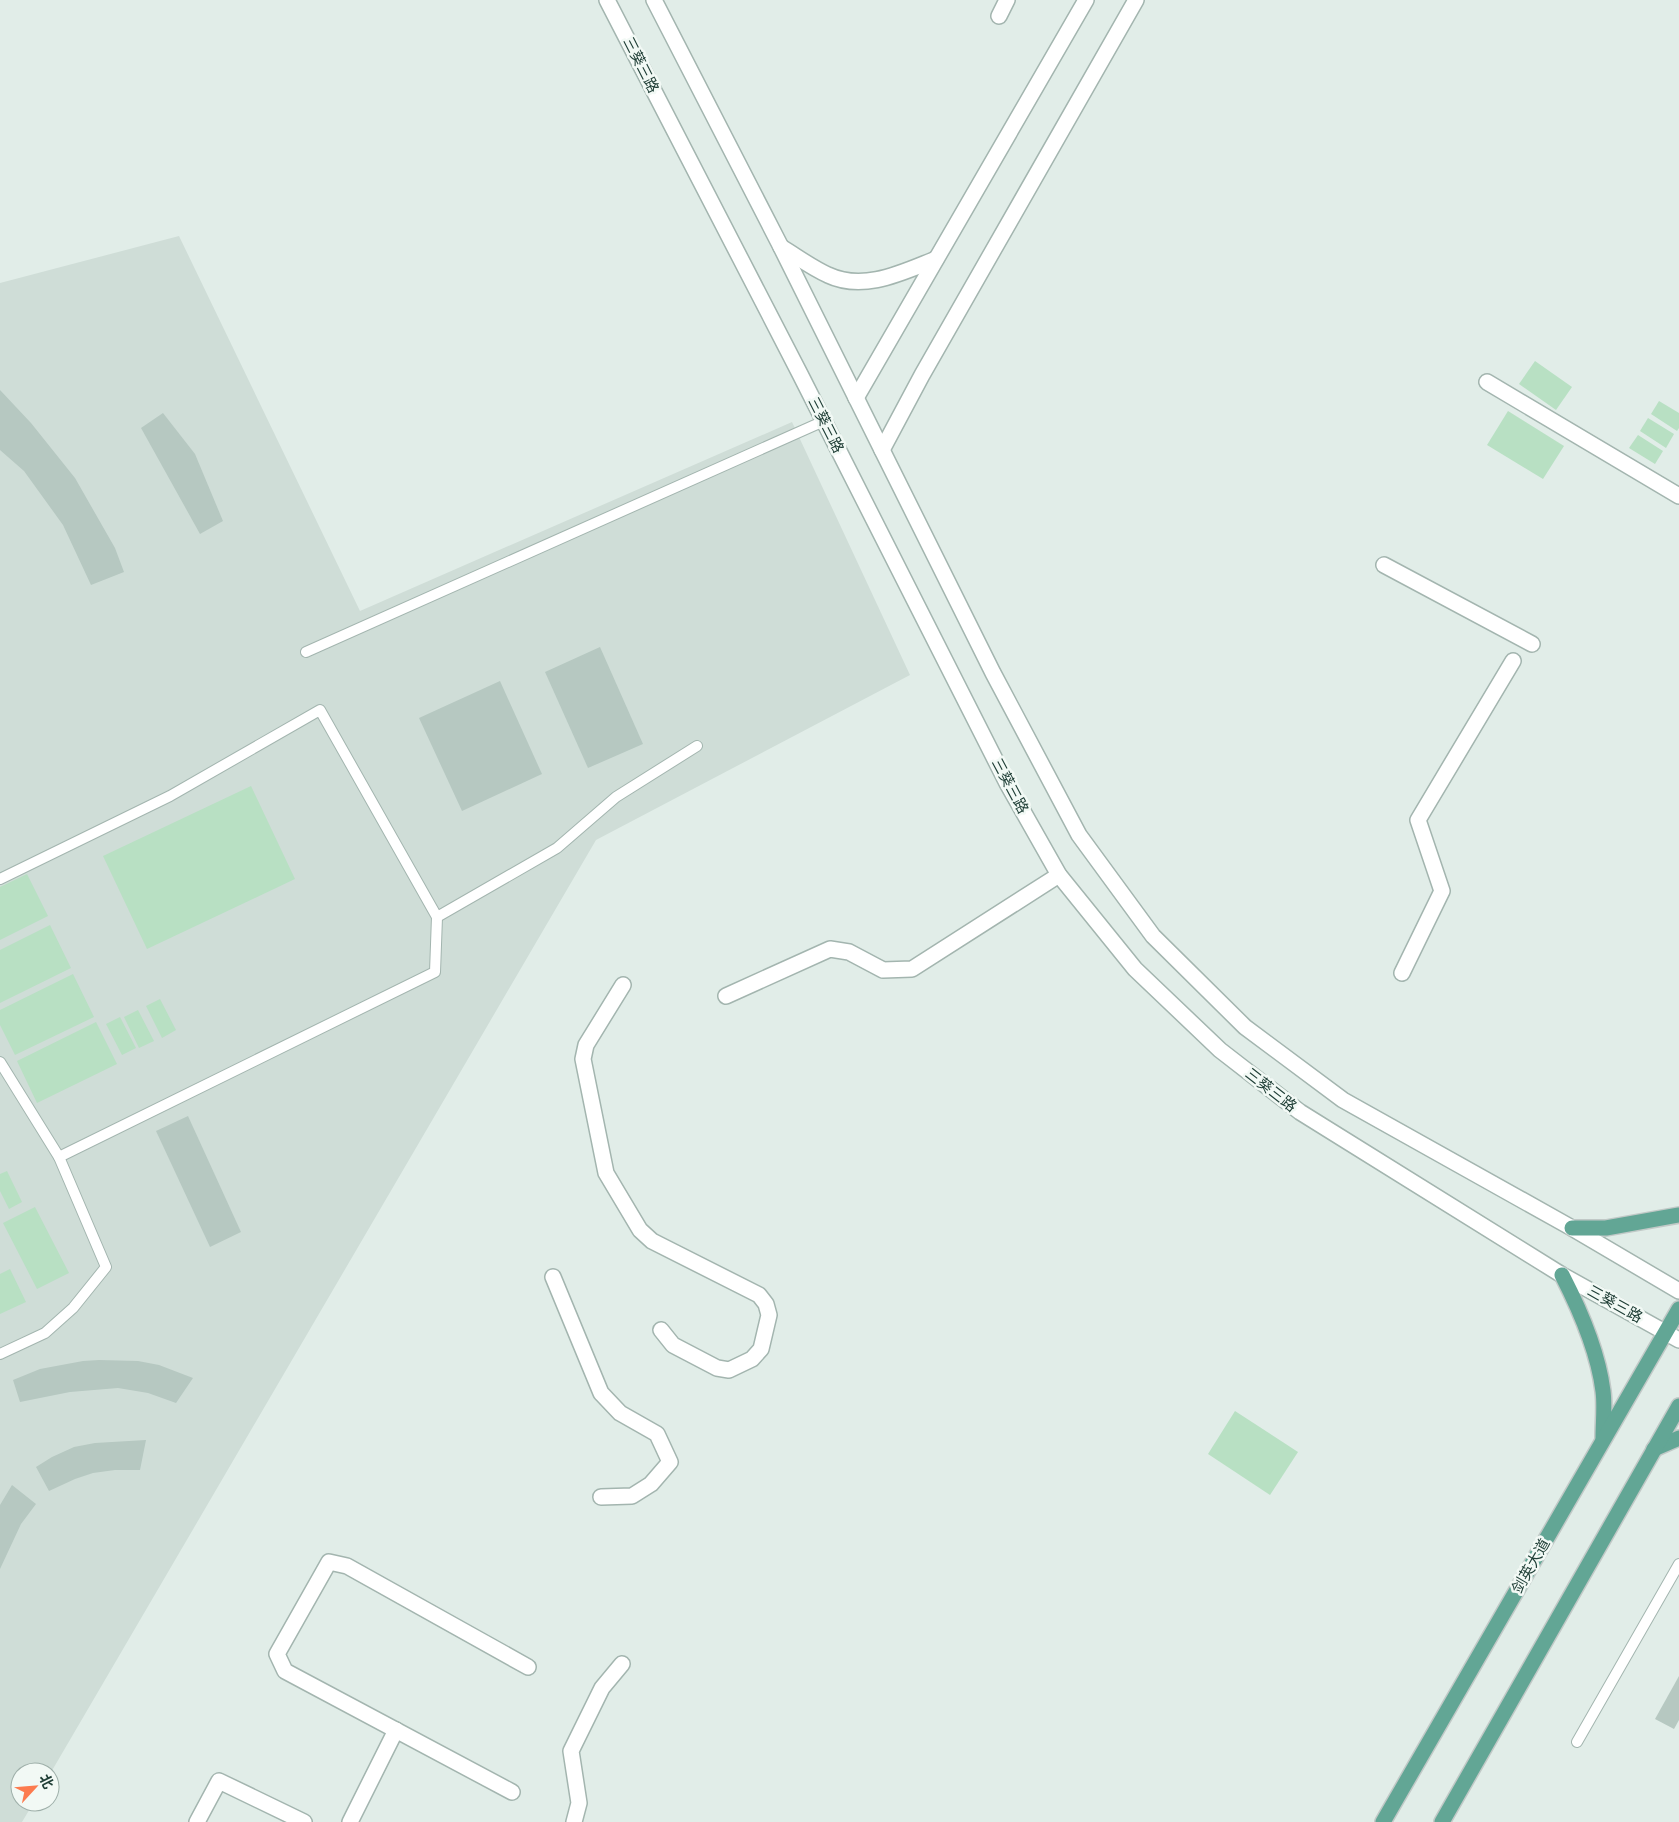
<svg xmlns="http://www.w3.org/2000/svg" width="1679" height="1822" font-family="'Varela Round','Noto Sans SC',sans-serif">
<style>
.built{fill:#cfddd7}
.garden{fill:#b8e0c3}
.building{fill:#b6c8c1}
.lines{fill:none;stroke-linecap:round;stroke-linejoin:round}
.service-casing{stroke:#a3b5af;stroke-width:12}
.minor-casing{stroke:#a3b5af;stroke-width:18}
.tertiary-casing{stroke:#a3b5af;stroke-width:18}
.primary-casing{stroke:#c1c9c7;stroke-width:18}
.service{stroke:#fff;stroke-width:10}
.minor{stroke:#fff;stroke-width:15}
.tertiary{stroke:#fff;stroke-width:15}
.primary{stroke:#62a695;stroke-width:15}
.labels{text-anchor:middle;stroke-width:5;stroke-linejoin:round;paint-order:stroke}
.street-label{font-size:15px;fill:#203f37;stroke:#f2f9f5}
</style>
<rect width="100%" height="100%" fill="#e1ede8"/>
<!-- built -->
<polygon class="built" points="179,236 360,611 792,422 910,675 596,840 50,1774 50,1772 20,1772 20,1802 34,1802 22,1822 0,1822 0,283"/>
<!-- garden -->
<g class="garden">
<polygon points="1535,361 1572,387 1556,410 1519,384"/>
<polygon points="1659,401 1679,413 1679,428 1677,431 1651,414"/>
<polygon points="1508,411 1564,446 1543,479 1487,445"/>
<polygon points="1648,418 1674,434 1666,448 1640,431"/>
<polygon points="1638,435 1663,451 1655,464 1629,448"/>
<polygon points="251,786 295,879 147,949 103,856"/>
<polygon points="27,874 48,916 0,940 0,887"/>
<polygon points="50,925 71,968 0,1003 0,950"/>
<polygon points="73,974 94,1017 15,1055 0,1025 0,1010"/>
<polygon points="160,999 176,1030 162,1038 146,1006"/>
<polygon points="138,1010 154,1041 139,1048 124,1017"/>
<polygon points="120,1017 136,1048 122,1055 106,1024"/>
<polygon points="96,1022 117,1064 37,1103 17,1061"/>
<polygon points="7,1171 22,1202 9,1209 0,1191 0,1174"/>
<polygon points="35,1207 69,1273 37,1289 3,1223"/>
<polygon points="10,1269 26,1302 0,1314 0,1274"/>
<polygon points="1235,1411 1298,1452 1270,1495 1208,1454"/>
</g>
<!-- building -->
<g class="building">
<polygon points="0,390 31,423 75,478 115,548 124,572 91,585 63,525 24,471 0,450"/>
<polygon points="163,413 195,454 223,521 200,534 141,428"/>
<polygon points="600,647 643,744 588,768 545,672"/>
<polygon points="500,681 542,774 462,811 419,718"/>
<polygon points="188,1116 241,1232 210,1247 156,1131"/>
<polygon points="99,1360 138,1361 159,1365 193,1378 176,1403 148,1393 118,1388 70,1392 20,1402 13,1380 40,1369 83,1361"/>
<polygon points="146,1440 140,1470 115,1470 93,1473 75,1479 49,1491 36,1467 52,1457 74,1447 95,1443"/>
<polygon points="12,1485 36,1504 21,1524 0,1569 0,1505"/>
<polygon points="1679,1676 1679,1720 1674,1729 1655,1719"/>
</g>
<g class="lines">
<defs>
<g id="service">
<polyline points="306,652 824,421"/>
<polyline points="0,879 170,796 320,710 437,917 435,972 59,1157"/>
<polyline points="437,917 557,848 616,797 697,746"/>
<polyline points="0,1062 59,1157 106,1267 73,1308 45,1333 0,1354"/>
<polyline points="1577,1742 1679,1564"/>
</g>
<g id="minor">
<polyline points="999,16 1007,0"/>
<polyline points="1487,382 1679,496"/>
<polyline points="1384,565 1532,644"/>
<polyline points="1402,973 1442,891 1418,820 1513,661"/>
<polyline points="623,985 586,1045 583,1059 606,1173 640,1230 652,1241 759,1295 766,1304 769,1315 761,1349 752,1359 729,1370 717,1368 673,1345 661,1330"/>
<polyline points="726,996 830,949 849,952 883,970 912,969 1059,875"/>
<polyline points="553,1277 601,1393 620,1413 657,1434 670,1462 651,1484 632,1496 601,1497"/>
<polyline points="512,1792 285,1671 277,1654 329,1562 347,1566 528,1667"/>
<polyline points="197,1822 219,1781 304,1822"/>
<polyline points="350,1822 396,1730"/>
<polyline points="574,1822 579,1803 571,1751 602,1688 622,1664"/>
</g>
<g id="tertiary">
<polyline points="607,0 800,374 1007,783 1059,875 1135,969 1220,1050 1300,1112 1562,1275 1679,1340"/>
<polyline points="654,0 781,247 993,673 1079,835 1153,936 1245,1027 1343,1100 1572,1228 1679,1291"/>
<path d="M781,247C796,256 812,268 828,275C864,292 903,272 936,259"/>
<polyline points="856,398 1086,0"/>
<polyline points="882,450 922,375 1136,0"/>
</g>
<g id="primary">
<polyline points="1572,1228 1606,1228 1679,1215"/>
<path d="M1562,1275C1580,1310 1598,1351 1603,1391C1605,1406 1603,1423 1603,1438"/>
<polyline points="1654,1449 1679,1438"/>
<polyline points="1383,1822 1679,1309"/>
<polyline points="1442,1822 1679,1406"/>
</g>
</defs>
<!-- service casing -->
<use href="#service" class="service-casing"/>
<!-- minor casing -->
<use href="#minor" class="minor-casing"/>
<!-- tertiary casing -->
<use href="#tertiary" class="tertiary-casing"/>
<!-- primary casing -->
<use href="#primary" class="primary-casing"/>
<!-- service -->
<use href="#service" class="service"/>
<!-- minor -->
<use href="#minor" class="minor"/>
<!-- tertiary -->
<use href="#tertiary" class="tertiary"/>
<!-- primary -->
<use href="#primary" class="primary"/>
</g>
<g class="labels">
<!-- street labels -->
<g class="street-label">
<text transform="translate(641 65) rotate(63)" y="5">三葵三路</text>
<text transform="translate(826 425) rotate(63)" y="5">三葵三路</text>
<text transform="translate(1010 786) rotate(62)" y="5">三葵三路</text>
<text transform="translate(1271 1090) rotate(38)" y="5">三葵三路</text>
<text transform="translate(1615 1304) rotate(29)" y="5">三葵三路</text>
<text transform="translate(1531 1566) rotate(-60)" y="5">剑英大道</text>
</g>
</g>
<!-- north arrow -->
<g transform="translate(35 1787) rotate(64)"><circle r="24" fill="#f2f9f5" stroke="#9eafa9"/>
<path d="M0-4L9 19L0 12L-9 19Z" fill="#fc7b4f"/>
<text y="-8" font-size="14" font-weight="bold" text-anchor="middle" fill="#203f37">北</text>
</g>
</svg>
